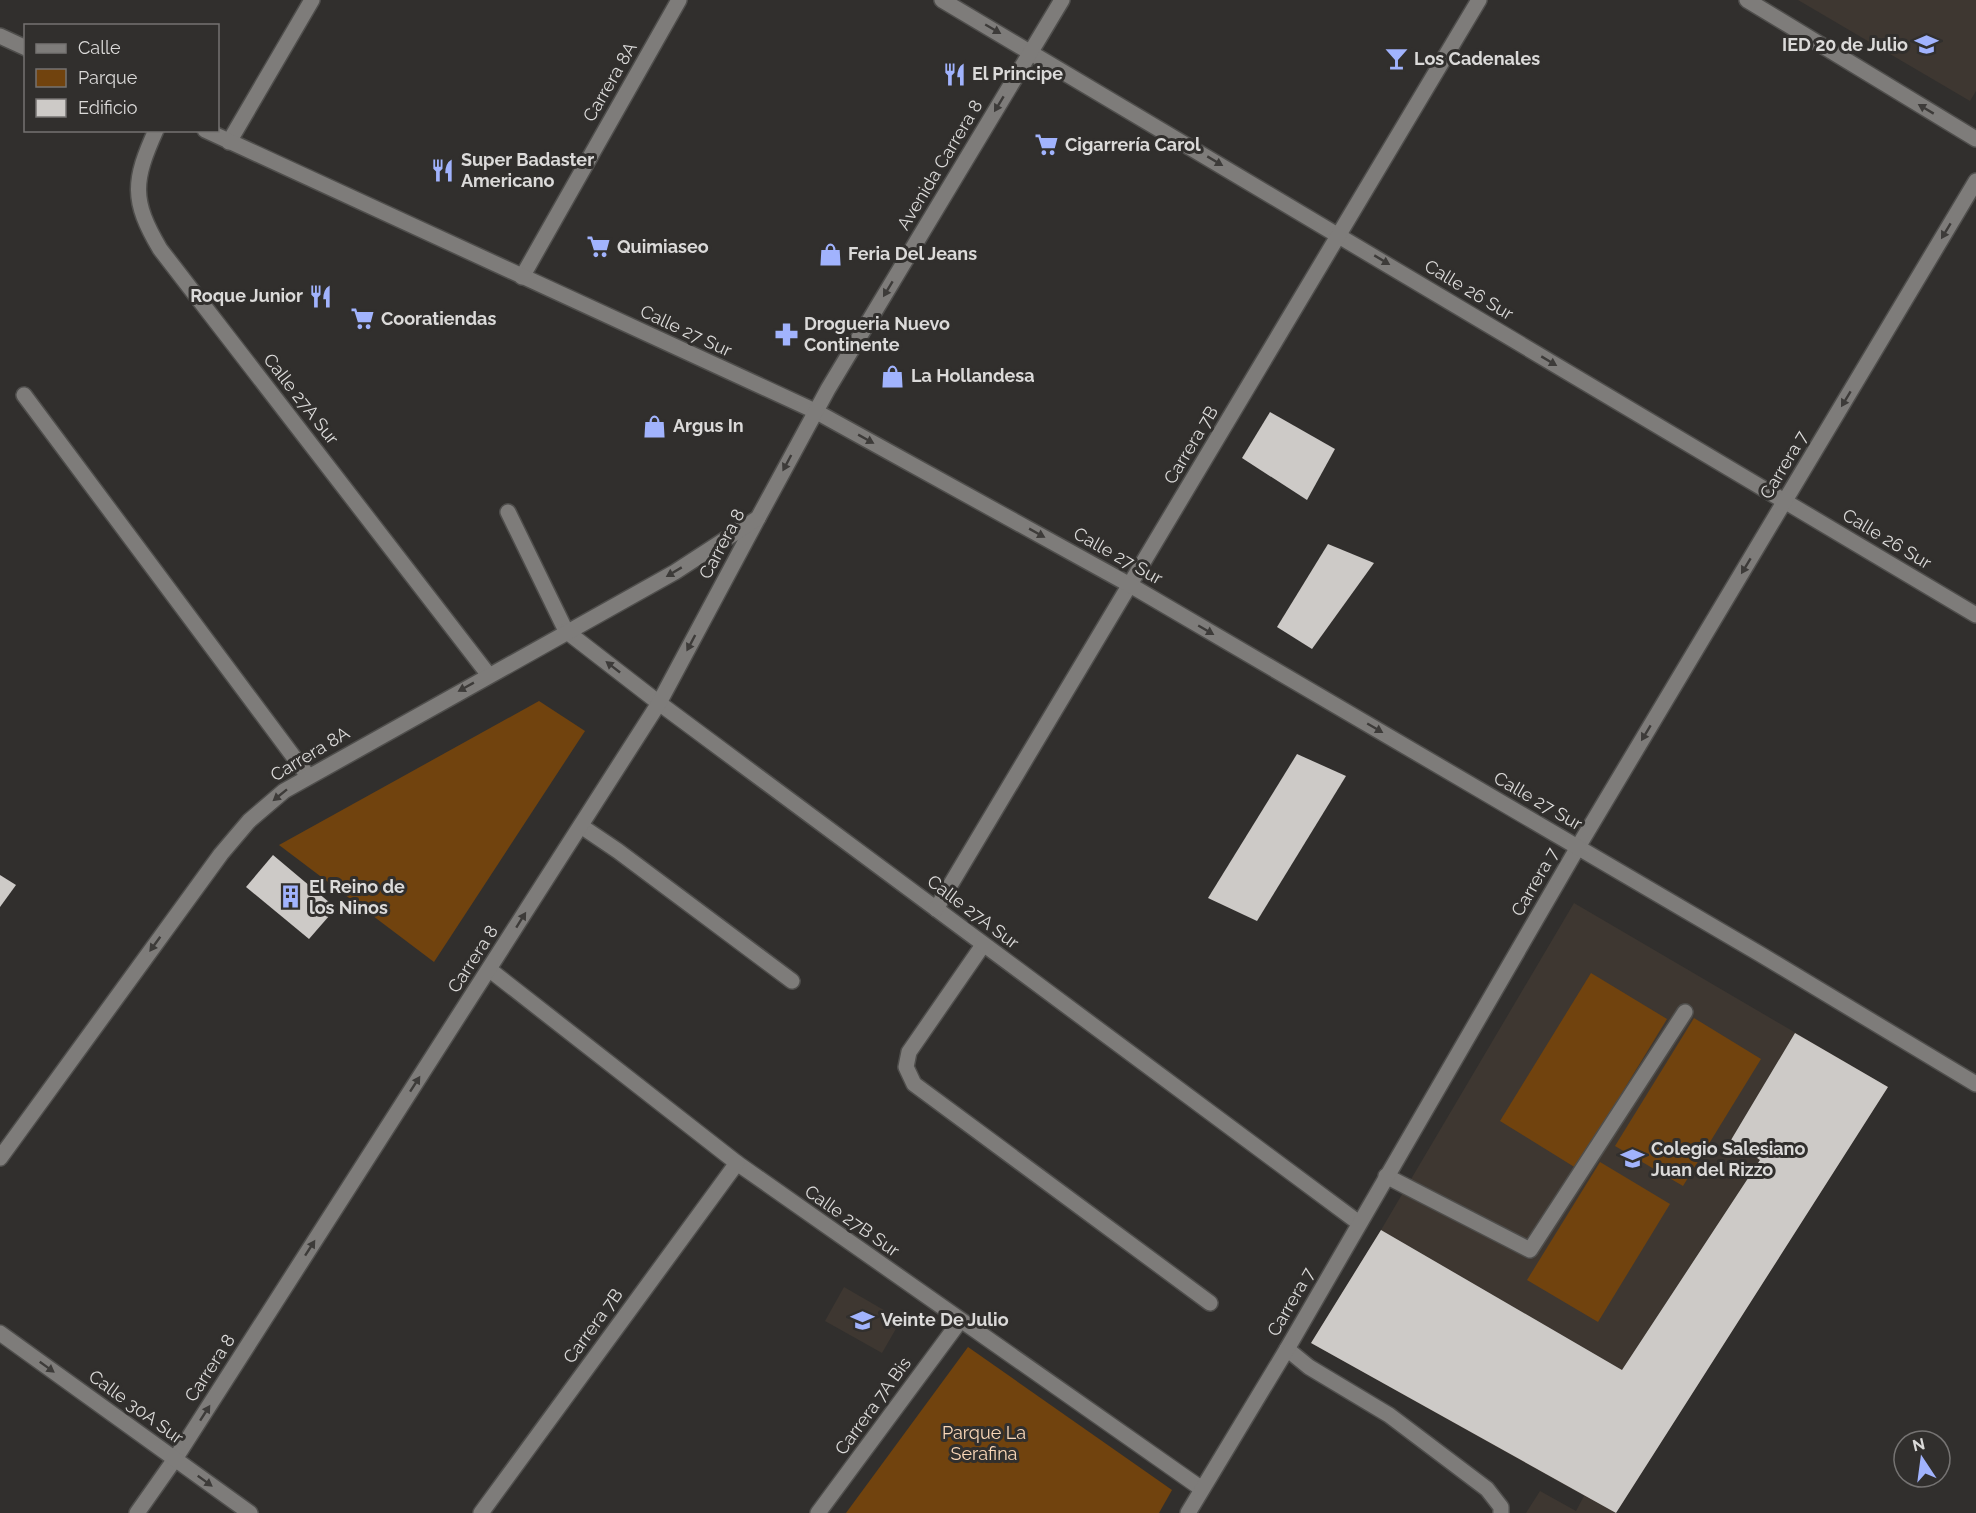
<svg xmlns="http://www.w3.org/2000/svg" width="1976" height="1513" font-family="Raleway,sans-serif">
<style>
.built{fill:#3e3731}
.green{fill:#71430e}
.building{fill:#cdcac7}
.lines{fill:none;stroke-linecap:round;stroke-linejoin:round}
.lane-casing{stroke:#4f4e4c;stroke-width:18}
.street-casing{stroke:#4f4e4c;stroke-width:18}
.secondary-casing{stroke:#4f4e4c;stroke-width:18}
.lane{stroke:#7e7c7a;stroke-width:15}
.street{stroke:#7e7c7a;stroke-width:15}
.secondary{stroke:#7e7c7a;stroke-width:15}
.oneway{fill:#3d3b39}
.labels{text-anchor:middle;stroke-width:6;stroke-linejoin:round;paint-order:stroke}
.poi-label{font-size:18px;font-weight:bold;fill:#dbdad9;stroke:#312f2d;text-anchor:start}
.street-label{font-size:18px;fill:#dbdad9;stroke:#312f2d}
.park-label{font-size:18px;fill:#fad7b8;stroke:#312f2d}
</style>
<rect width="100%" height="100%" fill="#312f2d"/>
<!-- built -->
<g class="built">
<polygon points="1798,0 1976,0 1976,91 1970,101"/>
<polygon points="1574,903 1888,1087 1616,1513 1526,1513 1540,1491 1576,1511 1584,1496 1311,1343 1381,1230"/>
<polygon points="844,1287 901,1320 882,1353 825,1321"/>
</g>
<!-- green -->
<g class="green">
<polygon points="539,701 585,731 434,962 279,845"/>
<polygon points="1591,973 1667,1019 1576,1168 1500,1121"/>
<polygon points="1694,1018 1761,1059 1683,1186 1615,1146"/>
<polygon points="1600,1162 1670,1204 1598,1322 1527,1280"/>
<polygon points="968,1347 1172,1490 1159,1513 846,1513"/>
</g>
<!-- building -->
<g class="building">
<polygon points="1270,412 1335,449 1307,500 1242,458"/>
<polygon points="1328,544 1374,563 1312,649 1277,627"/>
<polygon points="1297,754 1346,776 1257,921 1208,898"/>
<polygon points="273,855 336,908 309,939 246,887"/>
<polygon points="0,875 16,885 0,907"/>
<polygon points="1795,1033 1888,1087 1616,1513 1311,1343 1381,1230 1622,1370 1760,1160 1731,1140"/>
</g>
<g class="lines">
<defs>
<g id="lane">
<polyline points="24,395 308,776"/>
<polyline points="508,512 566,631"/>
<polyline points="581,826 618,851 792,981"/>
<polyline points="983,945 909,1052 906,1067 914,1084 1210,1303"/>
<polyline points="1386,1176 1530,1250 1685,1012"/>
<polyline points="1287,1349 1309,1367 1389,1415 1487,1489 1501,1507 1501,1513"/>
</g>
<g id="street">
<polyline points="942,0 1976,615"/>
<polyline points="1747,0 1976,139"/>
<path d="M156,130C133,181 131,200 160,249L488,674"/>
<polyline points="229,142 312,0"/>
<polyline points="522,277 679,0"/>
<polyline points="566,631 659,703 1359,1223"/>
<polyline points="936,909 1479,0"/>
<polyline points="490,970 737,1163 1202,1489"/>
<polyline points="137,1513 175,1459 659,703 758,518"/>
<polyline points="481,1513 737,1163"/>
<polyline points="818,1513 960,1321"/>
<polyline points="1188,1513 1287,1349 1578,847 1976,181"/>
</g>
<g id="secondary">
<polyline points="0,36 26,48"/>
<polyline points="205,130 815,411 1130,585 1760,954 1976,1084"/>
<polyline points="0,1158 221,854 249,821 284,791 675,572 758,518 828,389 1062,0"/>
<polyline points="0,1333 250,1513"/>
</g>
</defs>
<!-- lane casing -->
<use href="#lane" class="lane-casing"/>
<!-- street casing -->
<use href="#street" class="street-casing"/>
<!-- secondary casing -->
<use href="#secondary" class="secondary-casing"/>
<!-- lane -->
<use href="#lane" class="lane"/>
<!-- street -->
<use href="#street" class="street"/>
<!-- secondary -->
<use href="#secondary" class="secondary"/>
</g>
<!-- one-way arrows -->
<defs><path id="oneway-solid" d="M-6-.8H1V-3.2L6.5 0L1 3.2V.8H-6Z" transform="scale(1.5)"/></defs>
<g class="oneway">
<use href="#oneway-solid" transform="translate(993 29) rotate(30)"/>
<use href="#oneway-solid" transform="translate(999 104) rotate(121)"/>
<use href="#oneway-solid" transform="translate(1926 109) rotate(-149)"/>
<use href="#oneway-solid" transform="translate(1215 161) rotate(31)"/>
<use href="#oneway-solid" transform="translate(1946 231) rotate(121)"/>
<use href="#oneway-solid" transform="translate(1382 260) rotate(31)"/>
<use href="#oneway-solid" transform="translate(888 289) rotate(121)"/>
<use href="#oneway-solid" transform="translate(1549 361) rotate(31)"/>
<use href="#oneway-solid" transform="translate(1846 399) rotate(121)"/>
<use href="#oneway-solid" transform="translate(866 439) rotate(29)"/>
<use href="#oneway-solid" transform="translate(787 463) rotate(118)"/>
<use href="#oneway-solid" transform="translate(1037 533) rotate(29)"/>
<use href="#oneway-solid" transform="translate(1746 566) rotate(121)"/>
<use href="#oneway-solid" transform="translate(674 572) rotate(149)"/>
<use href="#oneway-solid" transform="translate(1206 630) rotate(30)"/>
<use href="#oneway-solid" transform="translate(691 643) rotate(118)"/>
<use href="#oneway-solid" transform="translate(613 667) rotate(-142)"/>
<use href="#oneway-solid" transform="translate(466 687) rotate(151)"/>
<use href="#oneway-solid" transform="translate(1375 728) rotate(30)"/>
<use href="#oneway-solid" transform="translate(1646 733) rotate(121)"/>
<use href="#oneway-solid" transform="translate(280 795) rotate(141)"/>
<use href="#oneway-solid" transform="translate(521 920) rotate(-58)"/>
<use href="#oneway-solid" transform="translate(155 944) rotate(126)"/>
<use href="#oneway-solid" transform="translate(415 1084) rotate(-57)"/>
<use href="#oneway-solid" transform="translate(310 1248) rotate(-57)"/>
<use href="#oneway-solid" transform="translate(47 1367) rotate(36)"/>
<use href="#oneway-solid" transform="translate(205 1413) rotate(-57)"/>
<use href="#oneway-solid" transform="translate(205 1481) rotate(36)"/>
</g>
<!-- icons -->
<defs>
<symbol id="school-bare" viewBox="-9 -9 18 18"><path d="M0-5L7-2L0 1L-7-2ZM-4 1L0 2.5L4 1V4Q0 6-4 4Z" fill="#a1b3fd" stroke="#312f2d" stroke-width="2.5" paint-order="stroke"/></symbol>
<symbol id="bar-bare" viewBox="-9 -9 18 18"><path d="M-6-5H6L.8 .8V4.5H3.5V6h-7V4.5H-.8V.8Z" fill="#a1b3fd" stroke="#312f2d" stroke-width="2.5" paint-order="stroke"/></symbol>
<symbol id="restaurant-bare" viewBox="-9 -9 18 18"><path d="M-5-6h1v4h1v-4h1v4h1v-4h1v5L-1.5 .5V6h-2V.5L-5-1ZM5-6V6H3V1.5H1.5Q1.5-4 5-6Z" fill="#a1b3fd" stroke="#312f2d" stroke-width="2.5" paint-order="stroke"/></symbol>
<symbol id="supermarket-bare" viewBox="-9 -9 18 18"><path d="M-6-5.5h2.5l.6 2H6L4.5 2H-2.5L-4.4-4H-6ZM-1.5 3.2a1.3 1.3 0 1 0 .1 0ZM3 3.2a1.3 1.3 0 1 0 .1 0Z" fill="#a1b3fd" stroke="#312f2d" stroke-width="2.5" paint-order="stroke"/></symbol>
<symbol id="shop-bare" viewBox="-9 -9 18 18"><path d="M-5-2.5h2.3a2.7 3.5 0 0 1 5.4 0H5L5.5 6h-11ZM-1.5-2.5h3a1.5 2.3 0 0 0-3 0Z" fill="#a1b3fd" stroke="#312f2d" stroke-width="2.5" paint-order="stroke"/></symbol>
<symbol id="pharmacy-bare" viewBox="-9 -9 18 18"><path d="M-2-6h4v4h4v4h-4v4h-4v-4h-4v-4h4Z" fill="#a1b3fd" stroke="#312f2d" stroke-width="2.5" paint-order="stroke"/></symbol>
<symbol id="building-bare" viewBox="-9 -9 18 18"><path d="M-4-6H4V6H1V3H-1V6H-4ZM-2.5-4.3h1.7v1.8h-1.7ZM.8-4.3h1.7v1.8H.8ZM-2.5-1h1.7V.8h-1.7ZM.8-1h1.7V.8H.8Z" fill="#a1b3fd" stroke="#312f2d" stroke-width="2.5" paint-order="stroke"/></symbol>
</defs>
<g fill-rule="evenodd">
<use href="#school-bare" x="1910" y="28" width="33" height="33"/>
<use href="#bar-bare" x="1380" y="42" width="33" height="33"/>
<use href="#restaurant-bare" x="938" y="58" width="33" height="33"/>
<use href="#supermarket-bare" x="1030" y="128" width="33" height="33"/>
<use href="#restaurant-bare" x="426" y="154" width="33" height="33"/>
<use href="#supermarket-bare" x="582" y="230" width="33" height="33"/>
<use href="#shop-bare" x="814" y="238" width="33" height="33"/>
<use href="#restaurant-bare" x="304" y="280" width="33" height="33"/>
<use href="#supermarket-bare" x="346" y="302" width="33" height="33"/>
<use href="#pharmacy-bare" x="770" y="318" width="33" height="33"/>
<use href="#shop-bare" x="876" y="360" width="33" height="33"/>
<use href="#shop-bare" x="638" y="410" width="33" height="33"/>
<use href="#building-bare" x="274" y="880" width="33" height="33"/>
<use href="#school-bare" x="1616" y="1142" width="33" height="33"/>
<use href="#school-bare" x="846" y="1304" width="33" height="33"/>
</g>
<g class="labels">
<!-- poi labels -->
<g class="poi-label">
<text x="1908" y="51" text-anchor="end">IED 20 de Julio</text>
<text x="1414" y="65">Los Cadenales</text>
<text x="972" y="80">El Principe</text>
<text x="1065" y="151">Cigarrería Carol</text>
<text x="461" y="166">Super Badaster<tspan x="461" dy="21">Americano</tspan></text>
<text x="617" y="253">Quimiaseo</text>
<text x="848" y="260">Feria Del Jeans</text>
<text x="303" y="302" text-anchor="end">Roque Junior</text>
<text x="381" y="325">Cooratiendas</text>
<text x="804" y="330">Drogueria Nuevo<tspan x="804" dy="21">Continente</tspan></text>
<text x="911" y="382">La Hollandesa</text>
<text x="673" y="432">Argus In</text>
<text x="309" y="893">El Reino de<tspan x="309" dy="21">los Ninos</tspan></text>
<text x="1651" y="1155">Colegio Salesiano<tspan x="1651" dy="21">Juan del Rizzo</tspan></text>
<text x="881" y="1326">Veinte De Julio</text>
</g>
<!-- street labels -->
<g class="street-label">
<text transform="translate(610 82) rotate(-60)" y="6">Carrera 8A</text>
<text transform="translate(940 165) rotate(-59)" y="6">Avenida Carrera 8</text>
<text transform="translate(1469 290) rotate(31)" y="6">Calle 26 Sur</text>
<text transform="translate(686 331) rotate(25)" y="6">Calle 27 Sur</text>
<text transform="translate(301 399) rotate(52)" y="6">Calle 27A Sur</text>
<text transform="translate(1191 445) rotate(-59)" y="6">Carrera 7B</text>
<text transform="translate(1784 465) rotate(-59)" y="6">Carrera 7</text>
<text transform="translate(1887 539) rotate(31)" y="6">Calle 26 Sur</text>
<text transform="translate(722 544) rotate(-62)" y="6">Carrera 8</text>
<text transform="translate(1118 556) rotate(29)" y="6">Calle 27 Sur</text>
<text transform="translate(310 754) rotate(-31)" y="6">Carrera 8A</text>
<text transform="translate(1538 801) rotate(30)" y="6">Calle 27 Sur</text>
<text transform="translate(1535 882) rotate(-60)" y="6">Carrera 7</text>
<text transform="translate(973 912) rotate(37)" y="6">Calle 27A Sur</text>
<text transform="translate(473 959) rotate(-57)" y="6">Carrera 8</text>
<text transform="translate(852 1221) rotate(35)" y="6">Calle 27B Sur</text>
<text transform="translate(1291 1302) rotate(-60)" y="6">Carrera 7</text>
<text transform="translate(593 1326) rotate(-54)" y="6">Carrera 7B</text>
<text transform="translate(210 1368) rotate(-57)" y="6">Carrera 8</text>
<text transform="translate(873 1406) rotate(-54)" y="6">Carrera 7A Bis</text>
<text transform="translate(136 1407) rotate(36)" y="6">Calle 30A Sur</text>
</g>
<!-- park labels -->
<g class="park-label">
<text x="984" y="1439">Parque La<tspan x="984" dy="21">Serafina</tspan></text>
</g>
</g>
<!-- legend -->
<rect x="24" y="24" width="195" height="108" fill="#312f2d" stroke="#757372" stroke-width="1.5"/>
<rect x="36" y="44" width="30" height="9" fill="#7e7c7a" stroke="#757372" stroke-width="1.5"/>
<text x="78" y="54" font-size="18" fill="#dbdad9">Calle</text>
<rect x="36" y="69" width="30" height="18" fill="#71430e" stroke="#757372" stroke-width="1.5"/>
<text x="78" y="84" font-size="18" fill="#dbdad9">Parque</text>
<rect x="36" y="99" width="30" height="18" fill="#cdcac7" stroke="#757372" stroke-width="1.5"/>
<text x="78" y="114" font-size="18" fill="#dbdad9">Edificio</text>
<!-- north arrow -->
<g transform="translate(1922 1459) rotate(347)"><circle r="28" fill="#312f2d" stroke="#757372" stroke-width="1.5"/>
<path d="M0-4.5L10 22L0 15L-10 22Z" fill="#a1b3fd"/>
<text y="-9" font-size="16" font-weight="bold" text-anchor="middle" fill="#dbdad9">N</text>
</g>
</svg>
